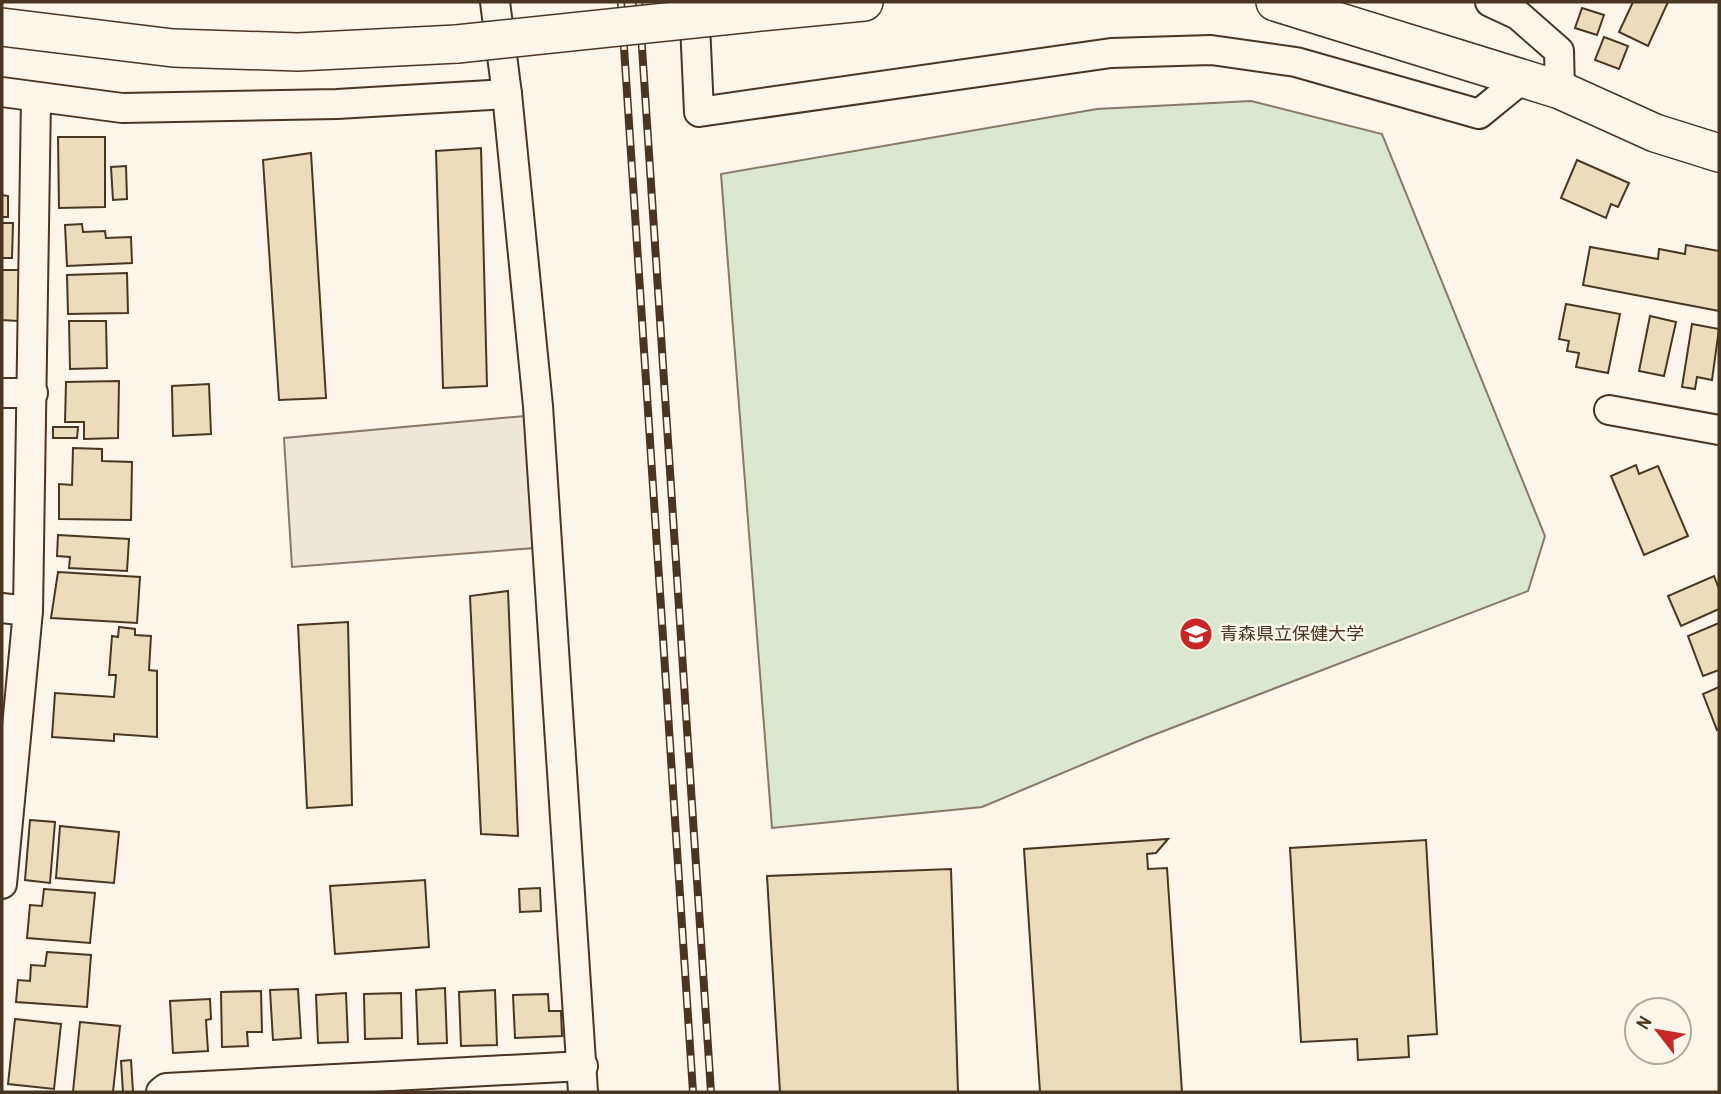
<svg xmlns="http://www.w3.org/2000/svg" width="1721" height="1094" font-family="'Archivo Narrow','Noto Sans JP',sans-serif">
<style>
.green{fill:#dce7d0;stroke:#887966;stroke-width:2}
.parking{fill:#ede7d9;stroke:#887966;stroke-width:2}
.building{fill:#ecdcbc;stroke:#4a3520;stroke-width:2}
.lines{fill:none;stroke-linecap:round;stroke-linejoin:round}
.minor-casing{stroke:#4a3520;stroke-width:32}
.tertiary-casing{stroke:#4a3520;stroke-width:40}
.minor{stroke:#fbf6e9;stroke-width:28}
.tertiary{stroke:#fbf6e9;stroke-width:37}
.rail-casing{stroke:#4a3520;stroke-width:8}
.rail{stroke:#fbf6e9;stroke-width:5;stroke-dasharray:16;stroke-linecap:butt}
.tertiary-bridge-casing{stroke:#4a3520;stroke-width:40;stroke-linecap:butt}
.tertiary-bridge{stroke:#fbf6e9;stroke-width:37}
.labels{text-anchor:middle;stroke-width:5;stroke-linejoin:round;paint-order:stroke}
.poi-label{font-size:18px;fill:#4a3520;stroke:#fbf6e9;text-anchor:start}
</style>
<rect width="100%" height="100%" fill="#fbf6e9"/>
<!-- green -->
<polygon class="green" points="1251,101 1382,134 1545,536 1528,591 1143,739 982,807 772,828 721,174 1097,109"/>
<!-- parking -->
<polygon class="parking" points="525,416 535,548 292,567 284,438"/>
<!-- building -->
<g class="building">
<polygon points="1633,2 1668,2 1648,46 1619,32"/>
<polygon points="1582,8 1604,15 1597,35 1575,28"/>
<polygon points="1604,37 1628,46 1619,69 1595,60"/>
<polygon points="58,137 105,137 105,207 59,208"/>
<polygon points="481,148 487,386 443,388 436,151"/>
<polygon points="311,153 326,398 279,400 263,160"/>
<polygon points="1577,160 1629,183 1618,207 1611,204 1606,218 1561,198"/>
<polygon points="126,166 127,199 113,200 111,167"/>
<polygon points="2,195 8,196 8,217 2,217"/>
<polygon points="2,223 13,223 12,258 2,258"/>
<polygon points="82,224 83,232 105,231 106,238 131,237 132,263 67,266 65,225"/>
<polygon points="1686,245 1719,251 1719,311 1583,285 1590,247 1658,259 1659,249 1685,254"/>
<polygon points="2,270 19,270 18,321 2,320"/>
<polygon points="127,273 128,313 68,314 67,275"/>
<polygon points="1566,304 1620,314 1608,373 1576,367 1579,353 1567,351 1569,341 1559,339"/>
<polygon points="1650,316 1676,322 1664,376 1639,371"/>
<polygon points="69,321 106,321 107,368 70,369"/>
<polygon points="1692,324 1719,329 1712,380 1697,377 1695,389 1682,387"/>
<polygon points="119,381 118,438 84,439 84,422 65,422 66,382"/>
<polygon points="209,384 211,434 173,436 172,386"/>
<polygon points="53,427 78,427 77,438 53,438"/>
<polygon points="73,448 102,449 102,461 132,462 131,520 59,519 59,484 72,485"/>
<polygon points="1636,465 1639,474 1658,466 1688,536 1644,555 1611,476"/>
<polygon points="58,535 129,539 127,571 69,568 70,557 57,556"/>
<polygon points="58,572 140,577 137,623 51,618"/>
<polygon points="1714,576 1719,589 1719,609 1681,626 1668,596"/>
<polygon points="508,591 518,836 481,834 470,596"/>
<polygon points="348,622 352,805 307,808 298,625"/>
<polygon points="1719,623 1719,670 1703,676 1688,636"/>
<polygon points="119,627 135,629 135,635 151,636 149,670 157,671 157,737 114,734 114,741 52,737 55,693 114,697 116,675 109,675 112,636 118,637"/>
<polygon points="1719,687 1719,729 1717,730 1703,694"/>
<polygon points="30,820 55,822 50,883 25,880"/>
<polygon points="60,826 119,832 114,883 56,878"/>
<polygon points="1168,839 1156,853 1147,854 1148,869 1167,868 1182,1092 1040,1092 1024,849"/>
<polygon points="1426,840 1437,1034 1408,1036 1409,1057 1358,1060 1357,1039 1301,1042 1290,848"/>
<polygon points="951,869 958,1092 780,1092 767,876"/>
<polygon points="425,880 429,947 335,954 330,886"/>
<polygon points="540,888 541,911 520,912 519,889"/>
<polygon points="44,889 95,893 90,943 27,938 30,905 42,906"/>
<polygon points="47,952 91,955 87,1007 16,1002 18,980 30,981 31,965 45,966"/>
<polygon points="445,988 447,1043 418,1044 416,990"/>
<polygon points="298,989 301,1038 273,1040 270,990"/>
<polygon points="495,990 497,1045 461,1046 459,992"/>
<polygon points="261,991 262,1032 247,1032 248,1046 222,1047 221,992"/>
<polygon points="346,993 348,1042 318,1043 316,995"/>
<polygon points="401,993 402,1038 365,1039 364,994"/>
<polygon points="548,994 549,1011 561,1011 562,1036 515,1038 513,995"/>
<polygon points="210,999 211,1019 206,1020 208,1051 173,1053 170,1001"/>
<polygon points="15,1019 61,1024 54,1089 8,1084"/>
<polygon points="80,1022 120,1026 113,1092 73,1092"/>
<polygon points="131,1060 133,1092 123,1092 121,1061"/>
</g>
<g class="lines">
<defs>
<g id="minor">
<polyline points="495,2 507,94 538,406 583,1092"/>
<polyline points="694,2 699,112 1111,53 1211,50 1296,62 1479,114 1523,78"/>
<polyline points="1490,2 1518,15 1559,51 1560,90"/>
<polyline points="2,92 122,108 337,104 507,94"/>
<polyline points="2,393 33,393"/>
<polyline points="1609,410 1719,430"/>
<polyline points="2,608 28,611"/>
<polyline points="2,884 28,611 36,98"/>
<polyline points="161,1092 166,1088 583,1066"/>
</g>
<g id="tertiary">
<polyline points="1275,2 1560,90 1655,133 1719,153"/>
<polyline points="751,13 864,2"/>
<polyline points="2,27 173,48 298,52 457,44"/>
</g>
</defs>
<!-- minor casing -->
<use href="#minor" class="minor-casing"/>
<!-- tertiary casing -->
<use href="#tertiary" class="tertiary-casing"/>
<!-- minor -->
<use href="#minor" class="minor"/>
<!-- tertiary -->
<use href="#tertiary" class="tertiary"/>
<defs>
<g id="rail">
<polyline points="621,2 693,1092"/>
<polyline points="639,2 711,1092"/>
</g>
</defs>
<!-- rail casing -->
<use href="#rail" class="rail-casing"/>
<!-- rail -->
<use href="#rail" class="rail"/>
<defs>
<polyline id="tertiary-bridge" points="457,44 751,13"/>
</defs>
<!-- tertiary-bridge casing -->
<use href="#tertiary-bridge" class="tertiary-bridge-casing"/>
<!-- tertiary-bridge -->
<use href="#tertiary-bridge" class="tertiary-bridge"/>
</g>
<!-- icons -->
<defs>
<symbol id="university-disc" viewBox="-11 -11 22 22"><circle r="9.5" fill="#c62828" stroke="#fbf6e9"/><path d="M0-5L7-2L0 1L-7-2ZM-4 1L0 2.5L4 1V4Q0 6-4 4Z" fill="#fff"/></symbol>
</defs>
<g fill-rule="evenodd">
<use href="#university-disc" x="1177" y="615" width="38" height="38"/>
</g>
<g class="labels">
<!-- poi labels -->
<g class="poi-label">
<text x="1220" y="640">青森県立保健大学</text>
</g>
</g>
<!-- border -->
<rect width="1721" height="1094" fill="none" stroke="#4a3520" stroke-width="7"/>
<!-- north arrow -->
<g transform="translate(1658 1031) rotate(301)"><circle r="33" fill="#fbf6e9" stroke="#b4a999" stroke-width="2"/>
<path d="M0-5L12 26L0 18L-12 26Z" fill="#c62828"/>
<text y="-10" font-size="19" font-weight="bold" text-anchor="middle" fill="#4a3520">N</text>
</g>
</svg>
